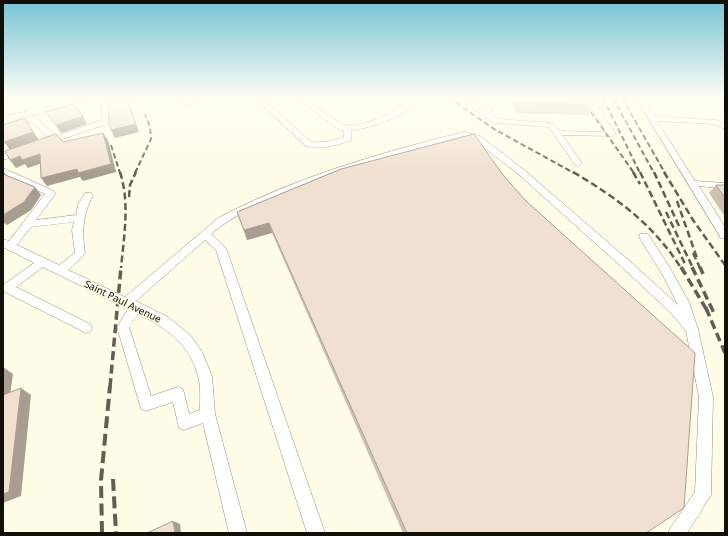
<svg xmlns="http://www.w3.org/2000/svg" width="728" height="536" font-family="'Noto Sans',sans-serif">
<style>
.lines{fill:none;stroke-linecap:round;stroke-linejoin:round}
.minor-casing{stroke:#91907c;stroke-width:1}
.path{stroke:#adab9a;stroke-width:1.5;stroke-dasharray:1.5 1.5;stroke-linecap:butt}
.minor{fill:#fff;fill-rule:evenodd}
.rail-far3{stroke:#605f53;stroke-width:2;stroke-dasharray:5.5 3;stroke-linecap:butt}
.rail-far2{stroke:#605f53;stroke-width:2.5;stroke-dasharray:7 3.5;stroke-linecap:butt}
.rail-far1{stroke:#605f53;stroke-width:3.5;stroke-dasharray:9 4.5;stroke-linecap:butt}
.rail{stroke:#605f53;stroke-width:4;stroke-dasharray:12 5.5;stroke-linecap:butt}
.wall{fill:#cec1b2}
.shaded-wall{fill:#a89d91}
.building{fill:#f0e0cf;stroke:#a89d91}
.labels{text-anchor:middle;stroke-width:3;stroke-linejoin:round;paint-order:stroke}
.street-label{font-size:10px;fill:#100f08;stroke:#fffde7}
</style>
<rect width="100%" height="100%" fill="#fffde7"/>
<g class="lines">
<defs>
<g id="minor">
<path d="M93,98H102V99L108,104L111,121L110,123L45,145L41,143L49,139L31,121L3,129V125ZM96,101L101,105L103,120L56,136L37,119Z"/>
<polygon points="178,98 185,98 188,101 201,98 210,98 187,106 184,106"/>
<path d="M255,98H262L311,142C323,143 333,141 344,137L343,130L338,129L297,98H304L343,125C365,128 384,115 402,106L404,104L400,98L409,99L412,104C402,118 368,129 351,130V140C337,146 322,149 306,146Z"/>
<polygon points="459,98 466,98 485,110 481,98 487,98 494,116 499,119 551,123 554,123 559,131 606,132 585,98 591,98 616,134 612,136 562,135 582,163 578,166 575,165 549,127 494,123"/>
<polygon points="636,98 642,98 654,116 715,120 725,124 725,129 713,124 657,121 695,181 725,183 725,189 699,186 725,227 725,239 721,238"/>
<path d="M464,132L480,136L523,169L632,263L678,305L662,274L639,237L640,234H648L670,268L689,302L698,329L713,397L711,495L687,533H668L671,527L695,492L699,397L686,331L670,312L624,269L517,173L474,140L464,136C403,152 344,168 286,193C260,204 233,215 211,234L226,248L325,533H307L216,250L205,240L136,301L168,317L191,336L202,352L212,376L215,414L247,533H229L203,423L184,430L179,428L173,402L146,411L141,409L117,327L128,309L43,267L16,287L90,324L92,328L90,332L86,333L3,291V285L34,263L3,247V239L9,241L45,194L3,174V168L54,191L56,193L36,220L76,215L78,205L85,193H91L93,195C82,217 82,231 85,254L68,270L125,297L218,218C296,177 379,153 464,132ZM74,222L72,230L75,253L59,265L17,245L31,227ZM138,314C165,327 190,344 198,376C201,386 200,399 200,410L189,414L183,389L178,387L151,396L129,327Z"/>
<polygon points="21,149 24,149 25,151 24,153 3,160 3,154"/>
</g>
</defs>
<!-- minor casing -->
<use href="#minor" class="minor-casing"/>
<!-- path -->
<polyline class="path" points="3,116 27,111"/>
<!-- minor -->
<use href="#minor" class="minor"/>
<!-- rail-far3 -->
<g class="rail-far3">
<polyline points="449,98 494,129 574,173"/>
<polyline points="581,98 634,173"/>
<polyline points="603,98 640,173"/>
<polyline points="613,98 654,173"/>
<polyline points="622,98 665,173"/>
<polyline points="111,145 120,173"/>
<polyline points="135,173 151,139 150,127 145,114"/>
</g>
<!-- rail-far2 -->
<g class="rail-far2">
<path d="M120,172C130,203 124,236 121,268"/>
<path d="M573,172C617,198 653,224 681,268"/>
<polyline points="633,172 640,184"/>
<polyline points="640,172 686,266"/>
<polyline points="654,172 679,226"/>
<polyline points="664,172 693,220 725,265"/>
<polyline points="129,197 130,185 136,172"/>
<polyline points="677,201 697,258"/>
<polyline points="666,212 693,268"/>
<polyline points="693,253 700,268"/>
</g>
<!-- rail-far1 -->
<g class="rail-far1">
<polyline points="681,267 708,312"/>
<polyline points="692,267 714,313"/>
<polyline points="700,267 703,274"/>
<polyline points="706,308 725,353"/>
<polyline points="110,387 121,267"/>
</g>
<!-- rail -->
<g class="rail">
<polyline points="113,479 116,533"/>
<polyline points="102,533 101,480 110,386"/>
</g>
</g>
<!-- wall -->
<g class="wall">
<polygon points="510,98 588,98 593,105 588,115 516,113"/>
<polygon points="46,112 83,116 87,124 61,133"/>
<polygon points="341,169 646,533 403,533 272,233 247,240 237,212"/>
<polygon points="3,171 7,176 35,187 41,195 31,210 7,225 3,223"/>
<polygon points="716,185 725,185 725,217 709,193"/>
</g>
<!-- shaded-wall -->
<g class="shaded-wall">
<polygon points="126,98 127,98 139,132 115,138 111,130"/>
<polygon points="83,116 87,124 61,133 56,125"/>
<polygon points="24,118 39,140 10,150 4,142"/>
<polygon points="103,133 108,140 116,172 83,181 80,177 47,186 41,178 77,169"/>
<polygon points="40,154 45,162 28,168 25,164 16,168 10,160 20,156"/>
<polygon points="3,171 9,179 3,178"/>
<polygon points="35,187 41,195 31,210 7,225 3,221 3,215"/>
<polygon points="269,223 272,233 247,240 244,230"/>
<polygon points="3,367 13,374 9,402 3,399"/>
<polygon points="21,388 31,395 21,496 3,503 3,494"/>
<polygon points="173,521 180,524 181,533 175,533"/>
</g>
<!-- building -->
<g class="building">
<polygon points="106,98 126,98 136,124 111,130 108,116 109,113"/>
<polygon points="517,98 588,98 593,105 519,103"/>
<polygon points="73,104 83,116 56,125 46,112"/>
<polygon points="24,118 33,132 4,142 3,141 3,125"/>
<polygon points="103,133 111,164 78,173 77,169 41,178 40,154 22,160 20,156 10,160 5,151 56,134 63,142"/>
<polygon points="474,134 503,175 526,201 695,353 684,508 646,533 407,533 269,223 244,230 237,212 341,169"/>
<polygon points="3,174 35,187 24,202 3,215"/>
<polygon points="716,185 725,185 725,198"/>
<polygon points="21,388 9,492 3,494 3,395"/>
<polygon points="173,521 175,533 147,533"/>
</g>
<!-- sky -->
<linearGradient id="sky" x2="0" y2="1"><stop stop-color="#75c3d5"/><stop offset="0.57" stop-color="#fffef4"/><stop offset="1" stop-color="#fffef4" stop-opacity="0"/></linearGradient>
<rect width="728" height="173" fill="url(#sky)"/>
<g class="labels">
<!-- street labels -->
<g class="street-label">
<text transform="translate(123 301) rotate(26)" y="4">Saint Paul Avenue</text>
</g>
</g>
<!-- border -->
<rect width="728" height="536" fill="none" stroke="#100f08" stroke-width="8"/>
</svg>
